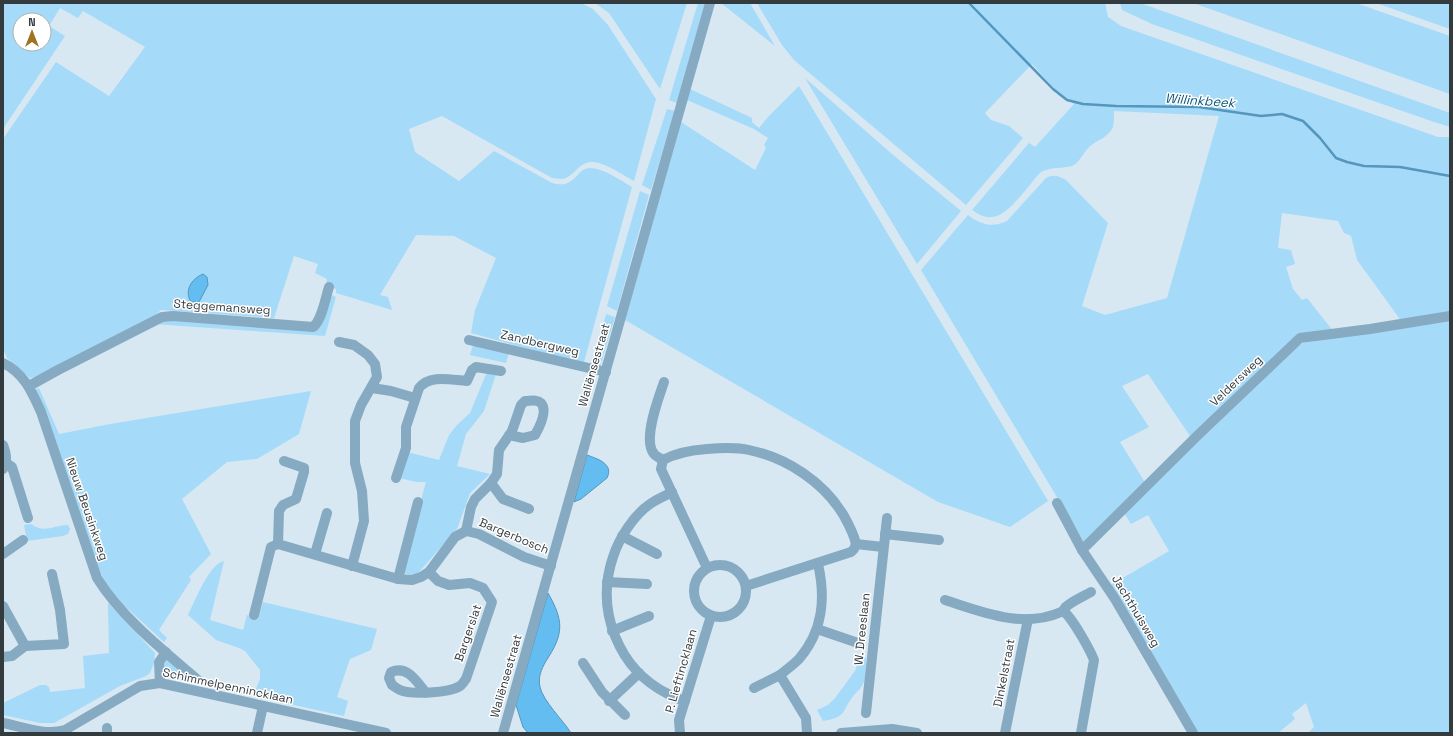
<svg xmlns="http://www.w3.org/2000/svg" width="1453" height="736" font-family="'Space Grotesk',sans-serif">
<style>
.green{fill:#a6daf9;fill-rule:evenodd}
.water{fill:#63bdf1;stroke:#5596bc}
.lines{fill:none;stroke-linecap:round;stroke-linejoin:round}
.stream{stroke:#5596bc;stroke-width:2.5}
.minor{stroke:#86aac1;stroke-width:10}
.labels{text-anchor:middle;stroke-width:3;stroke-linejoin:round;paint-order:stroke}
.street-label{font-size:12px;fill:#343b3f;stroke:#fff}
.water-label{font-size:13px;font-style:italic;fill:#0e5678;stroke:#fff}
</style>
<rect width="100%" height="100%" fill="#d7e8f3"/>
<!-- green -->
<g class="green">
<path d="M3,3H581L593,9L608,25L656,99L634,181C623,175 603,161 591,162C579,162 573,178 562,179C559,179 555,178 552,178L442,116L409,129L415,152L459,181L494,151L552,183C576,190 576,167 591,168C605,169 620,180 632,187L584,362L562,358L471,333L475,310L496,258L454,236L416,235L380,295L388,297L392,310L336,293V289L326,286L327,279L315,273L318,264L294,256L274,318L161,310L152,318L35,377L30,378L7,358L3,348V139L56,62L109,96L145,47L83,11L78,18L60,8L49,26L65,36L3,129ZM20,20H44V44H20Z"/>
<polygon points="595,3 687,3 660,89 609,13"/>
<polygon points="698,3 705,3 677,103 669,100"/>
<polygon points="721,3 750,3 775,46"/>
<path d="M757,3H1105L1108,17L1121,26L1438,137H1450V313L1402,322L1357,260L1351,236L1344,233L1338,221L1282,213L1278,248L1291,250L1295,264L1286,267L1293,289L1302,300L1307,298L1334,332L1308,335L1192,439L1148,374L1122,386L1149,427L1120,442L1146,484L1085,544L921,270L968,215C981,225 992,228 1007,221L1046,178C1053,174 1059,176 1066,180L1108,223L1082,306L1105,315L1167,298L1219,116L1114,111C1114,116 1114,122 1113,127C1109,137 1097,140 1089,147C1083,153 1080,162 1072,166C1063,169 1053,166 1041,172C1030,183 1008,217 992,217C984,218 978,214 972,210L1029,143L1035,147L1074,104L1058,93L1032,64L985,113L991,120L1009,126L1023,138L966,205L794,60L782,45Z"/>
<polygon points="1120,3 1140,3 1450,113 1450,127 1434,122 1152,24 1122,10"/>
<polygon points="1193,3 1356,3 1450,36 1450,94"/>
<polygon points="1376,3 1450,3 1450,29"/>
<polygon points="805,78 892,154 961,211 917,264"/>
<polygon points="799,86 1048,501 1010,527 938,502 625,320 681,122 755,170 766,148 764,145 768,138 754,129 687,100 690,89 752,118 752,122 759,128 768,117"/>
<polygon points="667,109 675,111 651,190 642,185"/>
<polygon points="640,191 649,195 617,311 607,306"/>
<polygon points="327,293 336,297 325,336 154,324 166,317 313,327"/>
<polygon points="606,314 615,317 600,367 593,365"/>
<polygon points="1450,319 1450,733 1308,733 1314,727 1306,703 1292,714 1295,719 1278,733 1198,733 1109,586 1169,551 1148,515 1131,524 1124,513 1294,348 1303,343"/>
<polygon points="473,345 509,353 506,363 470,355"/>
<path d="M487,372L496,374L484,411L466,434L457,466L490,474L471,492L469,496L457,529L419,572C413,577 407,574 401,572L426,482H416L399,478L407,452L439,460L449,435L457,425L470,413Z"/>
<polygon points="39,388 59,434 110,424 311,391 299,434 257,459 227,462 182,499 211,554 189,577 191,580 159,630 167,638 164,642 116,598 108,588 100,572 34,390"/>
<path d="M31,524C45,534 54,525 68,525L70,529L68,534L63,536L27,541L24,525Z"/>
<path d="M224,561L210,620L243,630L247,615L258,619L263,602L377,629L371,650L350,659L337,697L348,701L344,716L253,696L260,679V670L245,651L239,648L216,640L188,615C195,601 209,564 224,561Z"/>
<polygon points="108,603 155,653 154,663 150,673 146,676 120,686 54,723 40,723 3,715 3,703 40,685 46,685 49,687 50,692 85,688 83,656 109,653"/>
<path d="M866,657C866,665 866,675 864,682C862,687 858,691 854,695C841,711 848,717 823,721L817,710L828,705L835,698L855,671L858,662L862,659Z"/>
<polygon points="165,660 168,660 198,684 166,677 163,673 162,664"/>
</g>
<!-- water -->
<g class="water">
<path d="M203,274L207,277L208,285L199,302H191C184,291 191,279 203,274Z"/>
<path d="M587,455C598,459 614,464 607,478L581,499L574,502Z"/>
<path d="M548,593C564,621 564,634 546,661C541,670 538,677 540,687C543,701 563,720 571,733H528L523,727L516,705Z"/>
</g>
<g class="lines">
<!-- stream -->
<polyline class="stream" points="969,3 1053,89 1067,100 1083,104 1116,106 1199,107 1261,116 1282,114 1303,121 1320,138 1336,158 1347,162 1364,166 1400,167 1450,176"/>
<!-- minor -->
<g class="minor">
<polyline points="469,340 606,372"/>
<polyline points="339,342 354,345 368,355 375,364 377,377 361,405 355,421 355,463 362,491 364,521 352,566"/>
<path d="M3,363C24,373 32,392 41,412L97,578C121,617 164,651 198,680"/>
<path d="M29,386L58,370L162,317L173,316L313,327C322,320 325,299 329,287"/>
<polyline points="372,388 391,391 415,398"/>
<path d="M3,445C6,453 8,461 3,469"/>
<path d="M663,460C660,458 657,457 655,455C641,442 659,397 664,382"/>
<polyline points="6,463 12,467 28,518"/>
<path d="M396,478L406,448V427L419,388C430,374 451,380 467,381L472,370L476,367L501,371"/>
<path d="M491,483L497,474L499,450L512,431L521,405L525,401C530,401 537,399 541,403C548,411 539,428 535,435L523,438L509,435"/>
<path d="M672,492C665,496 657,499 650,504C634,515 619,538 613,557C595,610 618,669 668,694C673,697 679,699 685,701"/>
<polyline points="1057,503 1082,550 1115,599 1193,733"/>
<polyline points="466,531 471,507 475,499 491,483 503,499 529,509"/>
<polyline points="885,534 939,540"/>
<polyline points="622,536 657,554"/>
<polyline points="278,544 279,511 283,505 296,499 304,472 304,468 284,461"/>
<polyline points="1082,550 1198,435 1300,338 1370,329 1450,316"/>
<polyline points="3,554 23,540"/>
<polyline points="315,554 327,513"/>
<circle cx="720" cy="591" r="26"/>
<path d="M707,568L661,469L663,460C676,453 692,450 707,449C720,448 736,447 749,450C787,458 824,482 844,516C849,525 854,534 856,544L883,547"/>
<polyline points="398,579 418,502"/>
<polyline points="607,582 647,584"/>
<polyline points="746,586 851,552 854,549 856,544"/>
<path d="M945,600C982,612 1023,629 1061,612C1064,611 1064,608 1067,606C1074,600 1084,596 1091,592"/>
<polyline points="3,606 25,646 64,644 60,610 52,574"/>
<path d="M1063,611C1072,617 1090,650 1094,660L1081,733"/>
<polyline points="254,615 271,547 278,544 398,579 412,580 421,577 429,572 455,537 466,531 479,534 524,557 551,566"/>
<polyline points="817,629 858,643"/>
<polyline points="612,631 649,616"/>
<polyline points="3,657 12,656 25,646"/>
<polyline points="583,663 602,692 625,715"/>
<polyline points="160,683 159,662 166,652"/>
<polyline points="754,688 780,675"/>
<path d="M426,693C417,682 408,665 391,672L389,678L392,685C394,686 397,689 400,690C411,695 449,693 460,686C462,685 464,681 466,679L492,602L483,588L470,583L449,585L438,581L429,572"/>
<polyline points="609,701 639,673"/>
<polyline points="866,713 887,518"/>
<path d="M3,723C23,727 45,736 65,730L140,686L160,683L386,733"/>
<polyline points="107,728 107,733"/>
<polyline points="257,733 263,706"/>
<polyline points="503,733 710,3"/>
<polyline points="680,733 679,720 711,616"/>
<path d="M807,733L806,718L780,675C786,670 793,665 799,659C823,631 826,599 818,564"/>
<polyline points="841,733 892,729 917,733"/>
<polyline points="1005,733 1028,619"/>
</g>
</g>
<g class="labels">
<!-- street labels -->
<g class="street-label">
<text transform="translate(222 307) rotate(4)" y="4">Steggemansweg</text>
<text transform="translate(540 343) rotate(13)" y="4">Zandbergweg</text>
<text transform="translate(594 365) rotate(-74)" y="4">Waliënsestraat</text>
<text transform="translate(1236 381) rotate(-44)" y="4">Veldersweg</text>
<text transform="translate(87 509) rotate(71)" y="4">Nieuw Beusinkweg</text>
<text transform="translate(514 536) rotate(23)" y="4">Bargerbosch</text>
<text transform="translate(1136 611) rotate(59)" y="4">Jachthuisweg</text>
<text transform="translate(862 629) rotate(-84)" y="4">W. Dreeslaan</text>
<text transform="translate(468 633) rotate(-71)" y="4">Bargerslat</text>
<text transform="translate(681 671) rotate(-74)" y="4">P. Lieftincklaan</text>
<text transform="translate(1004 673) rotate(-79)" y="4">Dinkelstraat</text>
<text transform="translate(506 676) rotate(-74)" y="4">Waliënsestraat</text>
<text transform="translate(228 686) rotate(12)" y="4">Schimmelpennincklaan</text>
</g>
<!-- water labels -->
<g class="water-label">
<text transform="translate(1200 100) rotate(4)" y="5">Willinkbeek</text>
</g>
</g>
<!-- border -->
<rect width="1453" height="736" fill="none" stroke="#343b3f" stroke-width="8"/>
<!-- north arrow -->
<g transform="translate(32 32)"><circle r="19" fill="#ffffff" stroke="#aeb1b2"/>
<path d="M0-3L7 15L0 10L-7 15Z" fill="#9e7322"/>
<text y="-6" font-size="11" font-weight="bold" text-anchor="middle" fill="#343b3f">N</text>
</g>
</svg>
